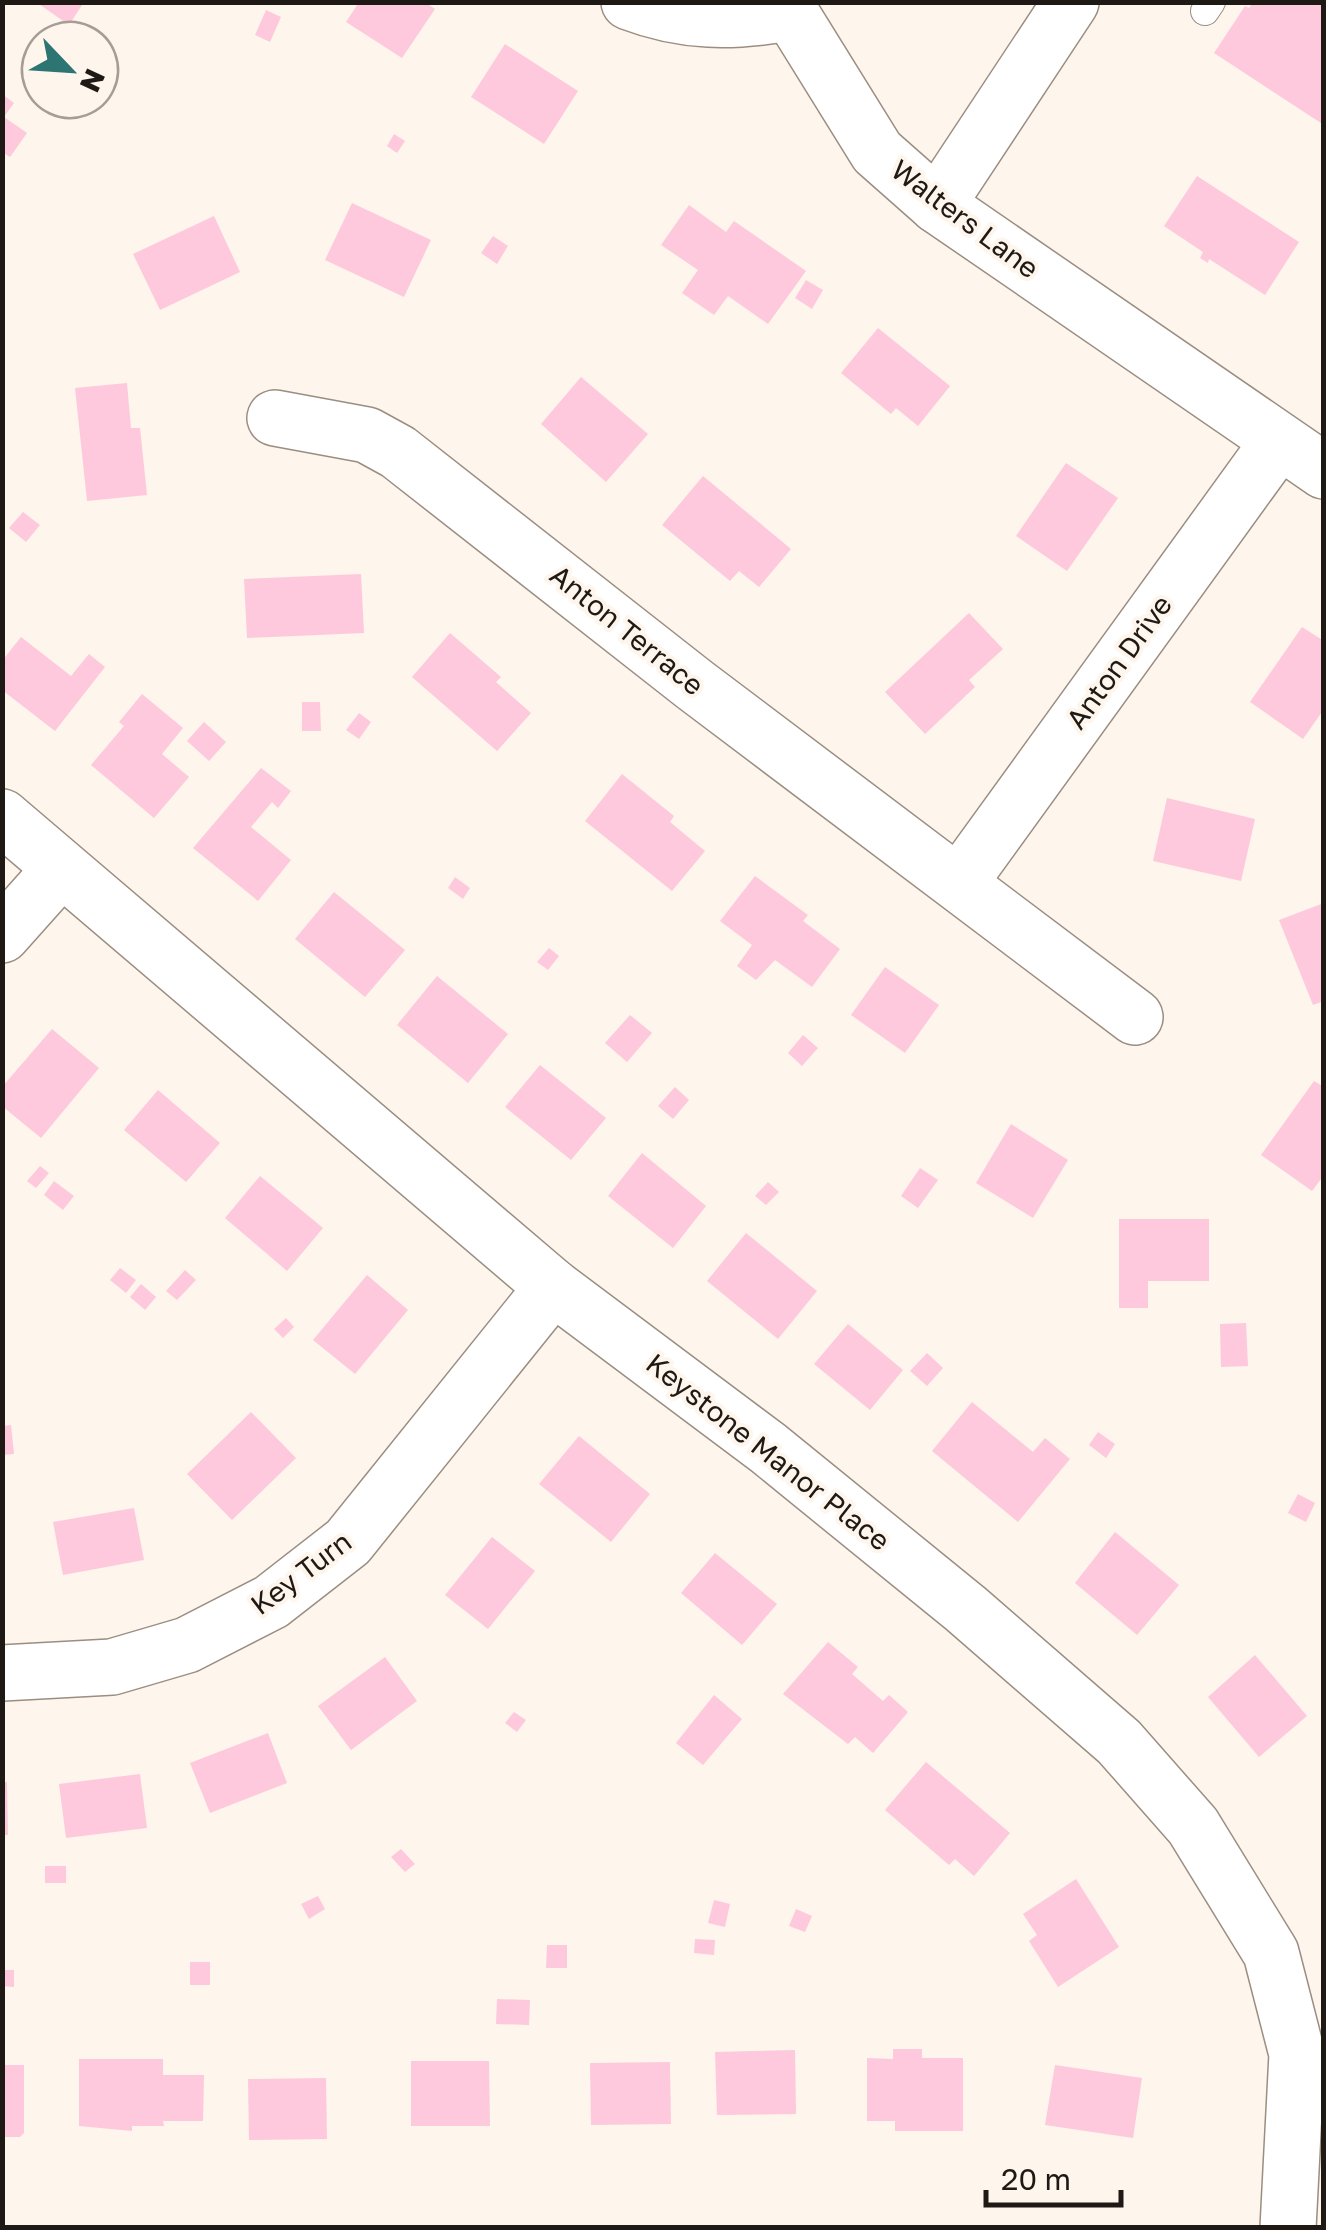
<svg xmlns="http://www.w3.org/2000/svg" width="1326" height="2230" font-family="'Golos Text',sans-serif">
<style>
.building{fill:#fec9dc}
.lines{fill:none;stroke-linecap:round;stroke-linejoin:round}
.lane-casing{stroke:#9b8d81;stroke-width:30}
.street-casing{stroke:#9b8d81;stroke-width:58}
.lane{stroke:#fff;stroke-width:28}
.street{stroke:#fff;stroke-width:55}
.labels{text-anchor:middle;stroke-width:8;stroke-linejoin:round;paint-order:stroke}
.street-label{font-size:28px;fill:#1f1915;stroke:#fef5ec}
</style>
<rect width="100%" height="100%" fill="#fef5ec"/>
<!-- building -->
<g class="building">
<polygon points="36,2 84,2 69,25"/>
<polygon points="359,2 425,2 435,9 402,58 346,22"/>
<polygon points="1253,2 1324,2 1324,125 1214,53 1245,6 1249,8"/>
<polygon points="266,10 281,17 270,42 255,35"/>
<polygon points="74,30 88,40 67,40"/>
<polygon points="505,44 578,91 544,144 471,97"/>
<polygon points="2,94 14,103 4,117 27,133 10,157 2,152"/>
<polygon points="394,134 405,141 397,153 387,146"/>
<polygon points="1197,176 1299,242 1265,295 1209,259 1208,263 1200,258 1203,252 1164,226"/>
<polygon points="352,203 431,240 404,297 325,260"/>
<polygon points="689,205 726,232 734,221 806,271 768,324 728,296 714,315 682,293 698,270 661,245"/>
<polygon points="214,216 240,272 160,310 133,254"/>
<polygon points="493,236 508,246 497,264 481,253"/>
<polygon points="806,280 823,290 812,309 795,298"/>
<polygon points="878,328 950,386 918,426 896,408 891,414 841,373"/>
<polygon points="581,377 648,434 606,482 541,424"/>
<polygon points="127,383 131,428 140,428 147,495 87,501 75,388"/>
<polygon points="1066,463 1118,498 1067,571 1016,536"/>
<polygon points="703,476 791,549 759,587 739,571 730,581 662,525"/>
<polygon points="23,512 40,525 26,542 9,528"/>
<polygon points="361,574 364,633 247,638 244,579"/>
<polygon points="969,613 1003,649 969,680 975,687 925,734 885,692"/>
<polygon points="1302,627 1324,641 1324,709 1303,739 1250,702"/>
<polygon points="450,633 501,677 496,682 531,713 497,751 412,677"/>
<polygon points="21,637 71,676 89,654 105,667 55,731 2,690 2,661"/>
<polygon points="142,694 183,728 162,754 189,777 154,818 91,765 124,726 119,722"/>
<polygon points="302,702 320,702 321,731 302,731"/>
<polygon points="359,713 371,722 359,739 346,730"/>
<polygon points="204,722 226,742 209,761 187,741"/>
<polygon points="261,768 291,791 278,808 272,802 251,827 291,860 258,901 193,848"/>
<polygon points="622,774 674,816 670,822 705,851 672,891 585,821"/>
<polygon points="1167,798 1255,819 1241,881 1153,861"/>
<polygon points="755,876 808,915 803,921 840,949 812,987 775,960 756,980 737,966 752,945 720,921"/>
<polygon points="455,877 470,888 463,899 448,888"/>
<polygon points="334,892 405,950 365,997 295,939"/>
<polygon points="1324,903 1324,1001 1313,1005 1279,920"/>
<polygon points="549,948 559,956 548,970 537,962"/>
<polygon points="885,967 939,1005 905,1053 851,1015"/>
<polygon points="437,976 508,1034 468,1083 397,1025"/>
<polygon points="630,1015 652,1033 627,1062 605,1043"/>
<polygon points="52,1029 99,1068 41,1138 2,1106 2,1087"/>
<polygon points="803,1035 818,1048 802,1066 788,1053"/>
<polygon points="540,1065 606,1118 571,1160 505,1107"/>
<polygon points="1314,1081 1324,1087 1324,1175 1312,1191 1261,1155"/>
<polygon points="675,1087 689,1100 673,1119 658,1106"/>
<polygon points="158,1090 220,1143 186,1182 124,1130"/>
<polygon points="1011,1124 1068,1160 1033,1218 976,1183"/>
<polygon points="642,1153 706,1206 673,1248 608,1196"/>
<polygon points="40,1166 49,1173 36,1188 27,1181"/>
<polygon points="920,1168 938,1180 918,1208 901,1196"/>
<polygon points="260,1176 323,1228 287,1271 225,1218"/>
<polygon points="54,1181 74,1196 63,1210 44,1195"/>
<polygon points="768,1182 779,1192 766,1205 755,1196"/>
<polygon points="1119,1219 1209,1219 1209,1281 1148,1281 1148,1308 1119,1308"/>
<polygon points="746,1233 817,1291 778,1339 707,1281"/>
<polygon points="120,1268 136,1280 126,1293 110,1280"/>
<polygon points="185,1270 196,1280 177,1300 166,1291"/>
<polygon points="367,1275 408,1310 355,1374 313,1340"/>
<polygon points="141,1284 156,1297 145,1310 130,1297"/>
<polygon points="286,1318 294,1327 283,1338 274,1329"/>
<polygon points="1246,1323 1248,1366 1221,1367 1220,1324"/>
<polygon points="848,1324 903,1370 870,1410 814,1364"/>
<polygon points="927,1353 943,1368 927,1386 910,1371"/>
<polygon points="972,1402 1033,1452 1045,1438 1070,1459 1018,1522 932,1451"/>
<polygon points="251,1412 296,1458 232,1520 187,1474"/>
<polygon points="11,1425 14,1454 2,1455 2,1426"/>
<polygon points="1098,1432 1115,1444 1106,1458 1089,1445"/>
<polygon points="579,1436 650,1494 611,1542 539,1484"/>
<polygon points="1298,1494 1315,1503 1306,1522 1288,1513"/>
<polygon points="134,1508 144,1560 63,1575 53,1522"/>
<polygon points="1115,1532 1179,1585 1137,1635 1075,1583"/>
<polygon points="492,1537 535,1571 488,1629 445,1595"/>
<polygon points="715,1553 777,1604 742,1645 681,1593"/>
<polygon points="828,1642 858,1667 852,1674 883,1701 889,1695 908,1712 873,1753 855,1737 848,1744 783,1694"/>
<polygon points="1255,1655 1307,1716 1259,1757 1208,1697"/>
<polygon points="385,1657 417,1701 351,1750 318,1706"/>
<polygon points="714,1695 742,1719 703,1765 676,1743"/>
<polygon points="514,1712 526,1720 517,1732 505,1723"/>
<polygon points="268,1733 287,1783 210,1813 190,1763"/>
<polygon points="926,1762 1010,1833 974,1876 955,1859 949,1865 885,1810"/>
<polygon points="140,1774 147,1828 66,1838 59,1784"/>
<polygon points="2,1782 7,1782 8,1835 2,1835"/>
<polygon points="401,1849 415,1864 405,1872 391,1857"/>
<rect x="45" y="1866" width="21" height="17"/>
<polygon points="1076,1879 1119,1947 1058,1987 1029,1941 1037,1935 1023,1914"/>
<polygon points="318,1896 325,1909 309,1919 301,1904"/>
<polygon points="714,1900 730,1904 725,1927 708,1923"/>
<polygon points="796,1909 812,1916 805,1932 789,1926"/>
<polygon points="695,1939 715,1940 714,1955 694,1953"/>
<polygon points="547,1945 567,1945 567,1968 546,1968"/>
<rect x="190" y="1962" width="20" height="23"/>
<polygon points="2,1970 14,1970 14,1987 2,1986"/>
<polygon points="497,1999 530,2000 529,2025 496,2024"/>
<polygon points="893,2049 922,2049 922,2058 963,2058 963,2131 895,2131 895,2121 867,2121 867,2058 893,2059"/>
<polygon points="795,2050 796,2114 717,2115 715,2052"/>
<polygon points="79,2059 163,2059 163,2075 204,2075 203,2121 163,2121 164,2126 132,2126 132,2131 79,2126"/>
<polygon points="411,2061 489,2061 490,2126 411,2126"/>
<polygon points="670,2062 671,2124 591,2125 590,2063"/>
<polygon points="2,2065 24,2065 24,2133 20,2137 2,2137"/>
<polygon points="1055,2065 1142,2078 1133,2138 1045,2125"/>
<polygon points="326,2078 327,2139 249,2140 248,2079"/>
</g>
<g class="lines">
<defs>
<polyline id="lane" points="1205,11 1211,2"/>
<g id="street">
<path d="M629,2C684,23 732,23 789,13"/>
<polyline points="784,2 877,152 937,205 1324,471"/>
<polyline points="937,205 1071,2"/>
<polyline points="275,418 367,435 398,452 695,685 1135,1017"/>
<polyline points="2,817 553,1287 768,1448 966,1609 1119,1742 1193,1826 1271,1953 1297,2054 1288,2228"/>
<polyline points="959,883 1279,441"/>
<polyline points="2,935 60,870"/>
<polyline points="2,1673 112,1667 187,1645 271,1602 348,1542 553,1287"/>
</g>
</defs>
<!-- lane casing -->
<use href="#lane" class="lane-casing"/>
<!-- street casing -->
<use href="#street" class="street-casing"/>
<!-- lane -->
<use href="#lane" class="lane"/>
<!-- street -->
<use href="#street" class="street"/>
</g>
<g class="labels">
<!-- street labels -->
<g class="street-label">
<text transform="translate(965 219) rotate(37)" y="10">Walters Lane</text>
<text transform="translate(627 630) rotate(39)" y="10">Anton Terrace</text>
<text transform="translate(1119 662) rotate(-54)" y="10">Anton Drive</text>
<text transform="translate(768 1452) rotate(38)" y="10">Keystone Manor Place</text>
<text transform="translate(301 1573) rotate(-37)" y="10">Key Turn</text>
</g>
</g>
<!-- border -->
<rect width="1326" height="2230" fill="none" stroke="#1f1915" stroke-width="10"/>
<!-- north arrow -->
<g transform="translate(70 70) rotate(115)"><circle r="48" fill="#fef5ec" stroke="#a59d96" stroke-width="2.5"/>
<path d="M0-8L18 38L0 25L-18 38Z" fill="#2c7572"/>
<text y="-15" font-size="28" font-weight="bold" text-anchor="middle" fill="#1f1915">N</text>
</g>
<!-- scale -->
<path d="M986 2190v15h135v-15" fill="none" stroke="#1f1915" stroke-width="5"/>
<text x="1001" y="2190" font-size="30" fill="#1f1915" stroke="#fef5ec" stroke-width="8" paint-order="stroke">20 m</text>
</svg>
